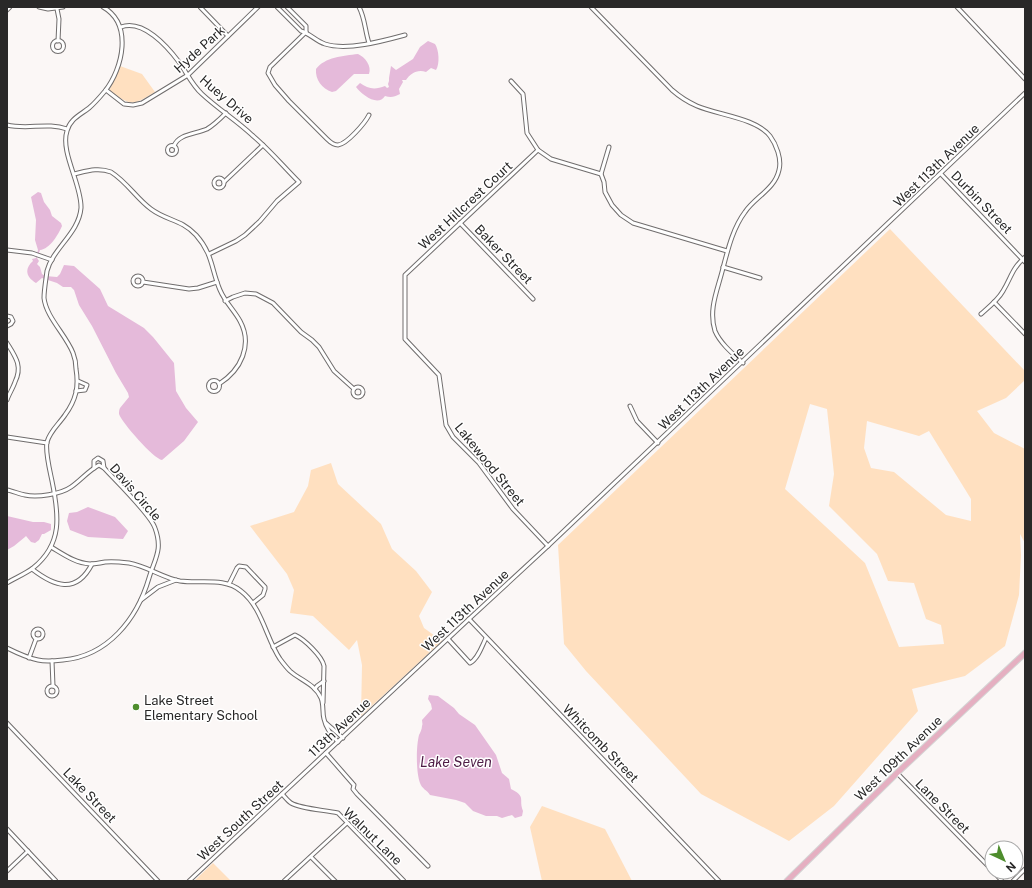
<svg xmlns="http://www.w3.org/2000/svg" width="1032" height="888" font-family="'Public Sans',sans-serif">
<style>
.green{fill:#ffe0c0;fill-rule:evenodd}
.water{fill:#e5bada}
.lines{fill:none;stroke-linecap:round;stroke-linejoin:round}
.street-casing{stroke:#706d6d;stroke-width:5}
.primary-casing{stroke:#d4d4d4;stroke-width:7}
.street{stroke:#fff;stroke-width:3}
.primary{stroke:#e5afc1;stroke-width:5}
.poi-dot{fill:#4e8d2d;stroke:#fff;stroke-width:1.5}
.labels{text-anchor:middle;stroke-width:3;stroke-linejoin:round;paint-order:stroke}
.street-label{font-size:13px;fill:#292828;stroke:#fff}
.poi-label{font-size:13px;fill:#292828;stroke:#fff;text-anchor:start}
.water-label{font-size:14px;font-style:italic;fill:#4e1b45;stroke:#fff}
</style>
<rect width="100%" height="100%" fill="#fbf7f6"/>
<!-- green -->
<g class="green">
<path d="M120,66L142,74L155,92C133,105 132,107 110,91V89Z"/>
<path d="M890,229L1025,371V380L1006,398L977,411L994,433L1025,449V543L1020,534L1021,555L1019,595L1005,646L965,676L912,689L918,711L834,806L789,841L701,794L586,671L564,644L558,545ZM810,404L827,409L834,474L829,506L877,554L888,581L914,583L926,619L941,625L944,644L899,647L865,563L785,489ZM867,421L919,436L929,431L971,499V521L946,515L894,472L871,468L864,448Z"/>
<polygon points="331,463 338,484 381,524 392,549 416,571 432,592 419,616 424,628 442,641 361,716 362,665 357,640 349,650 313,616 290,613 294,590 287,574 250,526 294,512 308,486 311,470"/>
<polygon points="542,806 605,829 632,881 542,881 530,827"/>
<polygon points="213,863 231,881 194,881"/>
</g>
<!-- water -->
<g class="water">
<path d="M428,41L435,44C439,50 440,64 436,70L431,68L426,72C417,69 410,74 406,80H402L403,82L399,89L400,94C394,97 391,98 385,96C378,107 362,95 356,87L360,83C368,89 375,90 385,86L387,88L389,87L388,84L389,81V78L391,66L396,70L413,59L420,47Z"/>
<path d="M358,54C365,57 372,66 369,74H354L336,91L332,92C322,89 315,79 316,69C325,57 343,56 358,54Z"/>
<path d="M38,192L41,193L44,202L50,210L52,216L61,223L62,226C58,235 50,249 40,250L37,258L39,261L37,264L40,267L42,274L45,276L57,277L60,274L64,265L74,266L100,289L108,306L144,328L153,337L174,363L176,391L186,408L198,422L184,441L162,460C154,459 122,423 119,414C119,412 119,410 120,408L129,397L128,393L116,373L92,326L79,305L74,290L71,287H63L57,283L42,278L36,283C26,277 24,269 33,261L32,259L36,258L38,250L35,240L36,220L31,197Z"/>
<polygon points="88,507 115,517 128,531 123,539 88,537 70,530 67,521 69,513 77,512"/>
<polygon points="7,516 33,522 44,522 51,524 51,530 44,534 42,534 39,540 35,543 31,542 26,536 25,537 14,546 7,550"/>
<path d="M429,695L438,696L454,708L459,714L475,725L496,755L502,773L509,779L511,789C527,797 518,799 523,811L522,816L515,818L512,815L502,818L497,816H486L473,811L465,803L456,800L430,795C427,790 422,789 420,783C416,772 416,747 419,735C420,733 422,729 422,726C423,724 422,722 422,720L432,709L431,704L428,699Z"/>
</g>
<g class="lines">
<defs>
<g id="street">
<polyline points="39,7 48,9 63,7"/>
<polyline points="200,7 228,36"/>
<path d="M277,7L301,31C309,33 316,41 325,44C347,51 383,41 405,35"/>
<polyline points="287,7 306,26 306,32"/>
<path d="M359,7C365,18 365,31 369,43"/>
<path d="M591,7L672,90C680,97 688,102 697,106C718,115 756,118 770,136C776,144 782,159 779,170C775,189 755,197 745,212C733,228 728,249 723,268C718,289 708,309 715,331C720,343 733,354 743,363"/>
<polyline points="957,7 1025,79"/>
<polyline points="57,9 59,19 58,41"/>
<polyline points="7,10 10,7"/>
<path d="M121,27C143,19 167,46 179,62C187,73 192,85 202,94C218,109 236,120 252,135C269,149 283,166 299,182L277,201L260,221L245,235L236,241L209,254"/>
<path d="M306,32L270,67L268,73L275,85L289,101L327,139C330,142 333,145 338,145C347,144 365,123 369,115"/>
<circle cx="58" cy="46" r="5.5"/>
<polyline points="511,81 523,94 527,133 538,150 551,159 601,174"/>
<polyline points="106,90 124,104 133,105 142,103 188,75 258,7"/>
<path d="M7,125C28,130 47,122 67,129"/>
<circle cx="172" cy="150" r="4.5"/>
<path d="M174,146C178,134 196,134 207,129C214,125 220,119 226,113"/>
<polyline points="609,147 601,174 604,182 605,192 612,205 621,215 633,223 727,251"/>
<polyline points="538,150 405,275 405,339 439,375 446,425 453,437 479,463 513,509 548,546"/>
<path d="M74,174C87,171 98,167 111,172C127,182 137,199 151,209C167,221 181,219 196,235C213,254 211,269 220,290C225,302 234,310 240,321C253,345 241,370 219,384"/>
<polyline points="941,174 1025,262"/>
<circle cx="219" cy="183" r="5"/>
<polyline points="224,182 263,145"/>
<polyline points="460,223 533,299"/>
<polyline points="7,250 32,253 52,260"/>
<polyline points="723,267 760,278"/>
<circle cx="138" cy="281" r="5"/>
<polyline points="143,282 189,289 198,288 217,282"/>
<polyline points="225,301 233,297 245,293 256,294 273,303 301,332 312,340 319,347 334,371 354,389"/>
<polyline points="994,302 1025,334"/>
<path d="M981,314C989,307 998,300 1003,291C1012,276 1011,270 1025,257"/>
<polyline points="7,316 11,317 13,321 11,324 7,326"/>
<path d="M7,343C15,356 23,366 15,382C13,388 9,394 7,400"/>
<circle cx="214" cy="386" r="5.5"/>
<circle cx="358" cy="392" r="5"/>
<polyline points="76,391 85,390 87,385 78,381"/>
<polyline points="630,406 637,421 658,443"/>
<polyline points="7,437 47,443"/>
<polyline points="94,468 94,461 98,458 103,461 104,468"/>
<path d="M7,490C13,491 19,494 25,495C37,498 61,494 71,487C81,480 88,471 99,465L104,468C115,480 151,515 155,528C163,550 155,558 149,578C137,619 108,656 63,660C55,661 46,662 38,660C28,658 17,653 7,648"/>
<path d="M51,547C63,554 75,563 90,564C95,564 100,563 105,562C112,561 121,562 129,563C147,566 163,578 180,581C201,584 224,577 241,591C262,607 266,638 280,659C283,663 286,667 290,671C300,680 315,684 321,698C324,705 322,712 324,719C326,728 332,736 338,742"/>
<path d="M32,569C54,586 76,595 92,564"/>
<path d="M7,583C15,578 25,574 33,568C63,544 59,515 52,481C50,471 45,452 47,442C50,431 59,424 65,415C76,400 79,387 76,369C76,364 75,358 73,353C66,335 46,317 44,298C44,290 46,279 47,271C53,248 79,233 81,208C82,185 60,152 67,131C70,119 80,115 89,108C95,103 100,97 105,91C123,68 133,24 103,7"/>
<polyline points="229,584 237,568 239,566 246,567 265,587 265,589 263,595 253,603"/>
<polyline points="141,600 158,587 176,580"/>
<polyline points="469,619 719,881"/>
<circle cx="38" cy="634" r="5"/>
<path d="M448,639L470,663C478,659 482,646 486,638"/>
<path d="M273,647L295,635C304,639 322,656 324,666L323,703"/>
<polyline points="29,658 36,639"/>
<polyline points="52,661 53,686"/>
<circle cx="52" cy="691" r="5"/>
<polyline points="315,689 317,686 324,681"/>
<polyline points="7,723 158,881"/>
<polyline points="326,723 343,738"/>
<polyline points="326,753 354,785 353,789 357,794 428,866"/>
<polyline points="897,773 992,870"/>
<path d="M282,794C285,797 288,801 291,803C301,809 325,810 338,813L404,881"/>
<polyline points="7,829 56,881"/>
<polyline points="311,857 335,881"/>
<polyline points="7,871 28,851"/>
<polyline points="994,872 1002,881"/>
<polyline points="189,881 469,619 548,546 1025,93"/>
<polyline points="284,881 347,823"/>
<polyline points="1013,881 1025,869"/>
</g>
<polyline id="primary" points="787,881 897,773 1025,653"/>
</defs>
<!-- street casing -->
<use href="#street" class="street-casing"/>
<!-- primary casing -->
<use href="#primary" class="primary-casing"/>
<!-- street -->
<use href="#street" class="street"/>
<!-- primary -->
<use href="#primary" class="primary"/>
</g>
<!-- markers -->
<circle class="poi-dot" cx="136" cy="707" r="4"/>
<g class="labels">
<!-- street labels -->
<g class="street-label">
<text transform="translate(199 49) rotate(-42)" y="5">Hyde Park</text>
<text transform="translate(227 99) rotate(41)" y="5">Huey Drive</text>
<text transform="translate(936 165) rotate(-44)" y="5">West 113th Avenue</text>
<text transform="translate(982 202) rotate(46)" y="5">Durbin Street</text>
<text transform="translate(465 205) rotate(-43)" y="5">West Hillcrest Court</text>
<text transform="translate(504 254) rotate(46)" y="5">Baker Street</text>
<text transform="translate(701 388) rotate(-44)" y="5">West 113th Avenue</text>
<text transform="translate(490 464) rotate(51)" y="5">Lakewood Street</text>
<text transform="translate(136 492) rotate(49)" y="5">Davis Circle</text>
<text transform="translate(465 610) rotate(-43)" y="5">West 113th Avenue</text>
<text transform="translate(339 727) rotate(-43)" y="5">113th Avenue</text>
<text transform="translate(601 743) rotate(46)" y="5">Whitcomb Street</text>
<text transform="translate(898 758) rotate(-44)" y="5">West 109th Avenue</text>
<text transform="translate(90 795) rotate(46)" y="5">Lake Street</text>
<text transform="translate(943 806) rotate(45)" y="5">Lane Street</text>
<text transform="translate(240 820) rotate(-43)" y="5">West South Street</text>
<text transform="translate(373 836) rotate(44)" y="5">Walnut Lane</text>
</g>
<!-- poi labels -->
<g class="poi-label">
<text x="144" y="705">Lake Street<tspan x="144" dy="15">Elementary School</tspan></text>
</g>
<!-- water labels -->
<g class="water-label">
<text x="456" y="767">Lake Seven</text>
</g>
</g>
<!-- border -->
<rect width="1032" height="888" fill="none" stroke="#292828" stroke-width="16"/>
<!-- north arrow -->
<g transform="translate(1004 860) rotate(136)"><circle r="19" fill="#ffffff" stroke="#a9a9a9"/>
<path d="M0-3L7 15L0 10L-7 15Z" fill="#4e8d2d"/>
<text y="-6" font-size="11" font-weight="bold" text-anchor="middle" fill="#292828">N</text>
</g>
</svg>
